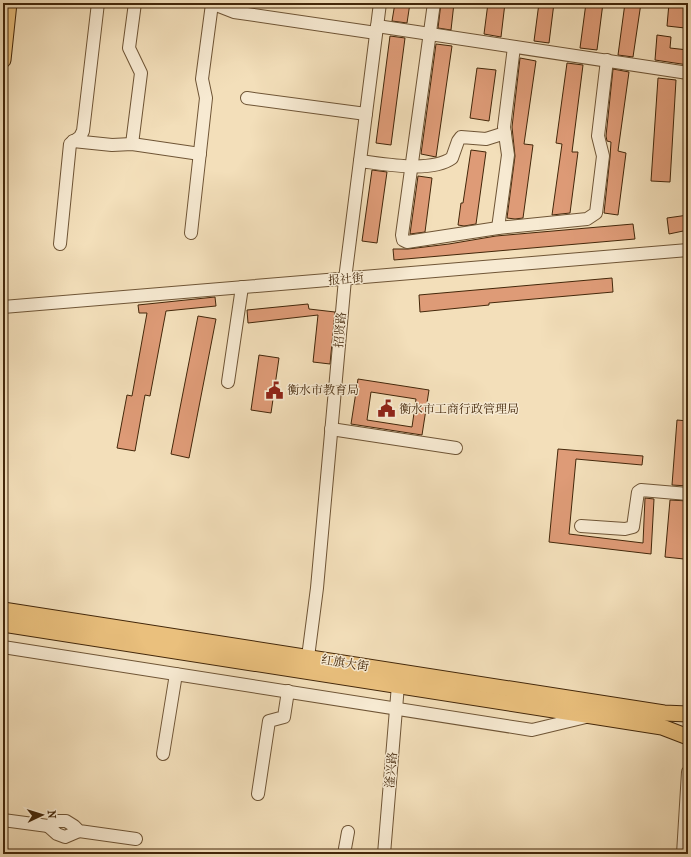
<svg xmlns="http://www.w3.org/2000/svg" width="691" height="857" font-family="'IM FELL French Canon','Noto Serif SC',serif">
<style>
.building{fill:#de9b77;stroke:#43270a;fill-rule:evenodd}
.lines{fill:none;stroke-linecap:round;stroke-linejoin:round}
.minor-casing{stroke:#6f5536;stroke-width:14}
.major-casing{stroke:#43270a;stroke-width:17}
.minor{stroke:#f7ead2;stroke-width:12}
.major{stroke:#eac07d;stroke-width:15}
.labels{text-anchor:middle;stroke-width:3;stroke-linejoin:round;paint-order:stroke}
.street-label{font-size:12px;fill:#43270a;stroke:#f7ead2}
.poi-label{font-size:12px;fill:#43270a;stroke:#f7ead2;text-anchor:start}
</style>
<rect width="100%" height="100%" fill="#f3dfba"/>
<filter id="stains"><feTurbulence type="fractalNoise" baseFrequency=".005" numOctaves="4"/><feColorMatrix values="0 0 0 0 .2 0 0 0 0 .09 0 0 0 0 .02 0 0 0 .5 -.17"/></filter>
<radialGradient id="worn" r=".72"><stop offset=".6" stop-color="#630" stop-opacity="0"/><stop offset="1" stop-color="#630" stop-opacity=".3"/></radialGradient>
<!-- building -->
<g class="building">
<polygon points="395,3 410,3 407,23 392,21"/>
<polygon points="441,3 454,3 451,30 438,28"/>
<polygon points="488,3 505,3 501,37 484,34"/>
<polygon points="539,3 554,3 549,43 534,41"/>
<polygon points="586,3 603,3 597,50 580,48"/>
<polygon points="625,3 641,3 633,57 618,55"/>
<polygon points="669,3 687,3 685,28 667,26"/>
<polygon points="657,35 671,37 670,48 688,50 688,65 655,60"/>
<polygon points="390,36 405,38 391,145 376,143"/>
<polygon points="436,44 452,46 436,157 421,154"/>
<polygon points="520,58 536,61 524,144 533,145 523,218 515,219 507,218 515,156 512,127"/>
<polygon points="567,63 583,65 572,152 578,152 570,213 552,215 562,144 556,143"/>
<polygon points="477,68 496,70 489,121 470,118"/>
<polygon points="613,69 629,72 618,151 626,153 618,215 604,213 610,157 611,142 607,141 606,136"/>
<polygon points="658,78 676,80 670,182 651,181"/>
<polygon points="471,150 486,152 476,224 464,226 458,225 461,203 463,203"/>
<polygon points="372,170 387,172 377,243 362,241"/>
<polygon points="418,176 432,178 425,232 410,234"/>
<polygon points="688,215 688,230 669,234 667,218"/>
<polygon points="633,224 635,239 394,260 393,249 408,249 449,244 496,236"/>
<polygon points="612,278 613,292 489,303 489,305 420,312 419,295"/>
<polygon points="215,297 216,306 166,311 150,396 145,395 135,451 117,448 127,395 132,396 147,313 139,313 138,305"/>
<polygon points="308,304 309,309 335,312 330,364 313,362 318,315 248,323 247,310"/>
<polygon points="198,316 216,319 189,458 171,454"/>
<polygon points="259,355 279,358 271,413 251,410"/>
<path d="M358,379L429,390L422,435L351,424ZM371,392L416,399L412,427L367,420Z"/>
<polygon points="677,420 688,421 688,486 672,485"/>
<polygon points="558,449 643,456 642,465 576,459 569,534 643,543 645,498 654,499 651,554 549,542"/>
<polygon points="670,500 688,501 684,559 665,557"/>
</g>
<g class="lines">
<defs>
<g id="minor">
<polyline points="211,3 234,12 376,33"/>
<polyline points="434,3 402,235 403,240 407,242 498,228 587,219 596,213 603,156 598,136 607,60"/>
<polyline points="377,26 688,73"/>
<polyline points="247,98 366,114"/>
<polyline points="73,141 112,145 132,144 200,154"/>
<polyline points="132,144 141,73 129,48 135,3"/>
<path d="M360,161C385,164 431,173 452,158L458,141L461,137L486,139L505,133"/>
<polyline points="498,228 508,155 504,127 514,47"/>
<polyline points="191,233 206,98 202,79 212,4"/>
<polyline points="60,244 70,144 80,137 83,131 98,3"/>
<polyline points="3,307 688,250"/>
<polyline points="228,382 242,287"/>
<polyline points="331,429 456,448"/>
<polyline points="581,526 625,529 633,527 638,492 641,490 688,494"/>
<polyline points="3,647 532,730 586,717"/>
<polyline points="308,657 317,588 345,279 380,3"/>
<polyline points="163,754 176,674"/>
<polyline points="258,794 269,721 284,717 288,691"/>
<polyline points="3,820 48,826 57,821 66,821 74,826 79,831 136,839"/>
<polyline points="48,826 57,834 65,837 79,831"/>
<polyline points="344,854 348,832"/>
<polyline points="384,854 398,685"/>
<polyline points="683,854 688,772"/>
</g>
<g id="major">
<polyline points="3,60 9,3"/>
<polyline points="3,610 664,713 688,714"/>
<polyline points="3,624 662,727 688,737"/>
</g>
</defs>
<!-- minor casing -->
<use href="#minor" class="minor-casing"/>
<!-- major casing -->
<use href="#major" class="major-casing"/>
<!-- minor -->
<use href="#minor" class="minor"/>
<!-- major -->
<use href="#major" class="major"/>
</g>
<!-- icons -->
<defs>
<symbol id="civic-bare" viewBox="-9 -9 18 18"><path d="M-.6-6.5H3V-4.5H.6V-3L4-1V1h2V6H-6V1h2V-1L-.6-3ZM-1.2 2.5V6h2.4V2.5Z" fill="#8f2418" stroke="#f7ead2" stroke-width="2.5" paint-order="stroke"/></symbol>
</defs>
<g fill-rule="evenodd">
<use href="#civic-bare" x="262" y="378" width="25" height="25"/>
<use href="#civic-bare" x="374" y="396" width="25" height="25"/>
</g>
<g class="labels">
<!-- street labels -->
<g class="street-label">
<text transform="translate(346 279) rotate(-5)" y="4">报社街</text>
<text transform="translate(340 330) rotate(-85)" y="4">招贤路</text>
<text transform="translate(345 663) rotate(9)" y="4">红旗大街</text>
<text transform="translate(391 770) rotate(-85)" y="4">滏兴路</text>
</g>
<!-- poi labels -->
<g class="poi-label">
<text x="287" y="394">衡水市教育局</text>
<text x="399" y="413">衡水市工商行政管理局</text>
</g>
</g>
<!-- margin -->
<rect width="691" height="857" fill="none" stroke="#f3dfba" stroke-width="16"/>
<rect x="4" y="4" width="683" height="849" fill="none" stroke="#43270a" stroke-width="2"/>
<rect x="8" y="8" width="675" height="841" fill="none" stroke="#43270a"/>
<!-- north arrow -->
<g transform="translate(42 815) rotate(86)" stroke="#f7ead2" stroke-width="3" paint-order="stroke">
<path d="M0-3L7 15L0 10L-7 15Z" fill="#43270a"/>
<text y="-6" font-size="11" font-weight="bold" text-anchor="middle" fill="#43270a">N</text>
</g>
<rect width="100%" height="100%" filter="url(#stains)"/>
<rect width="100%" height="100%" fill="url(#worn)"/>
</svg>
